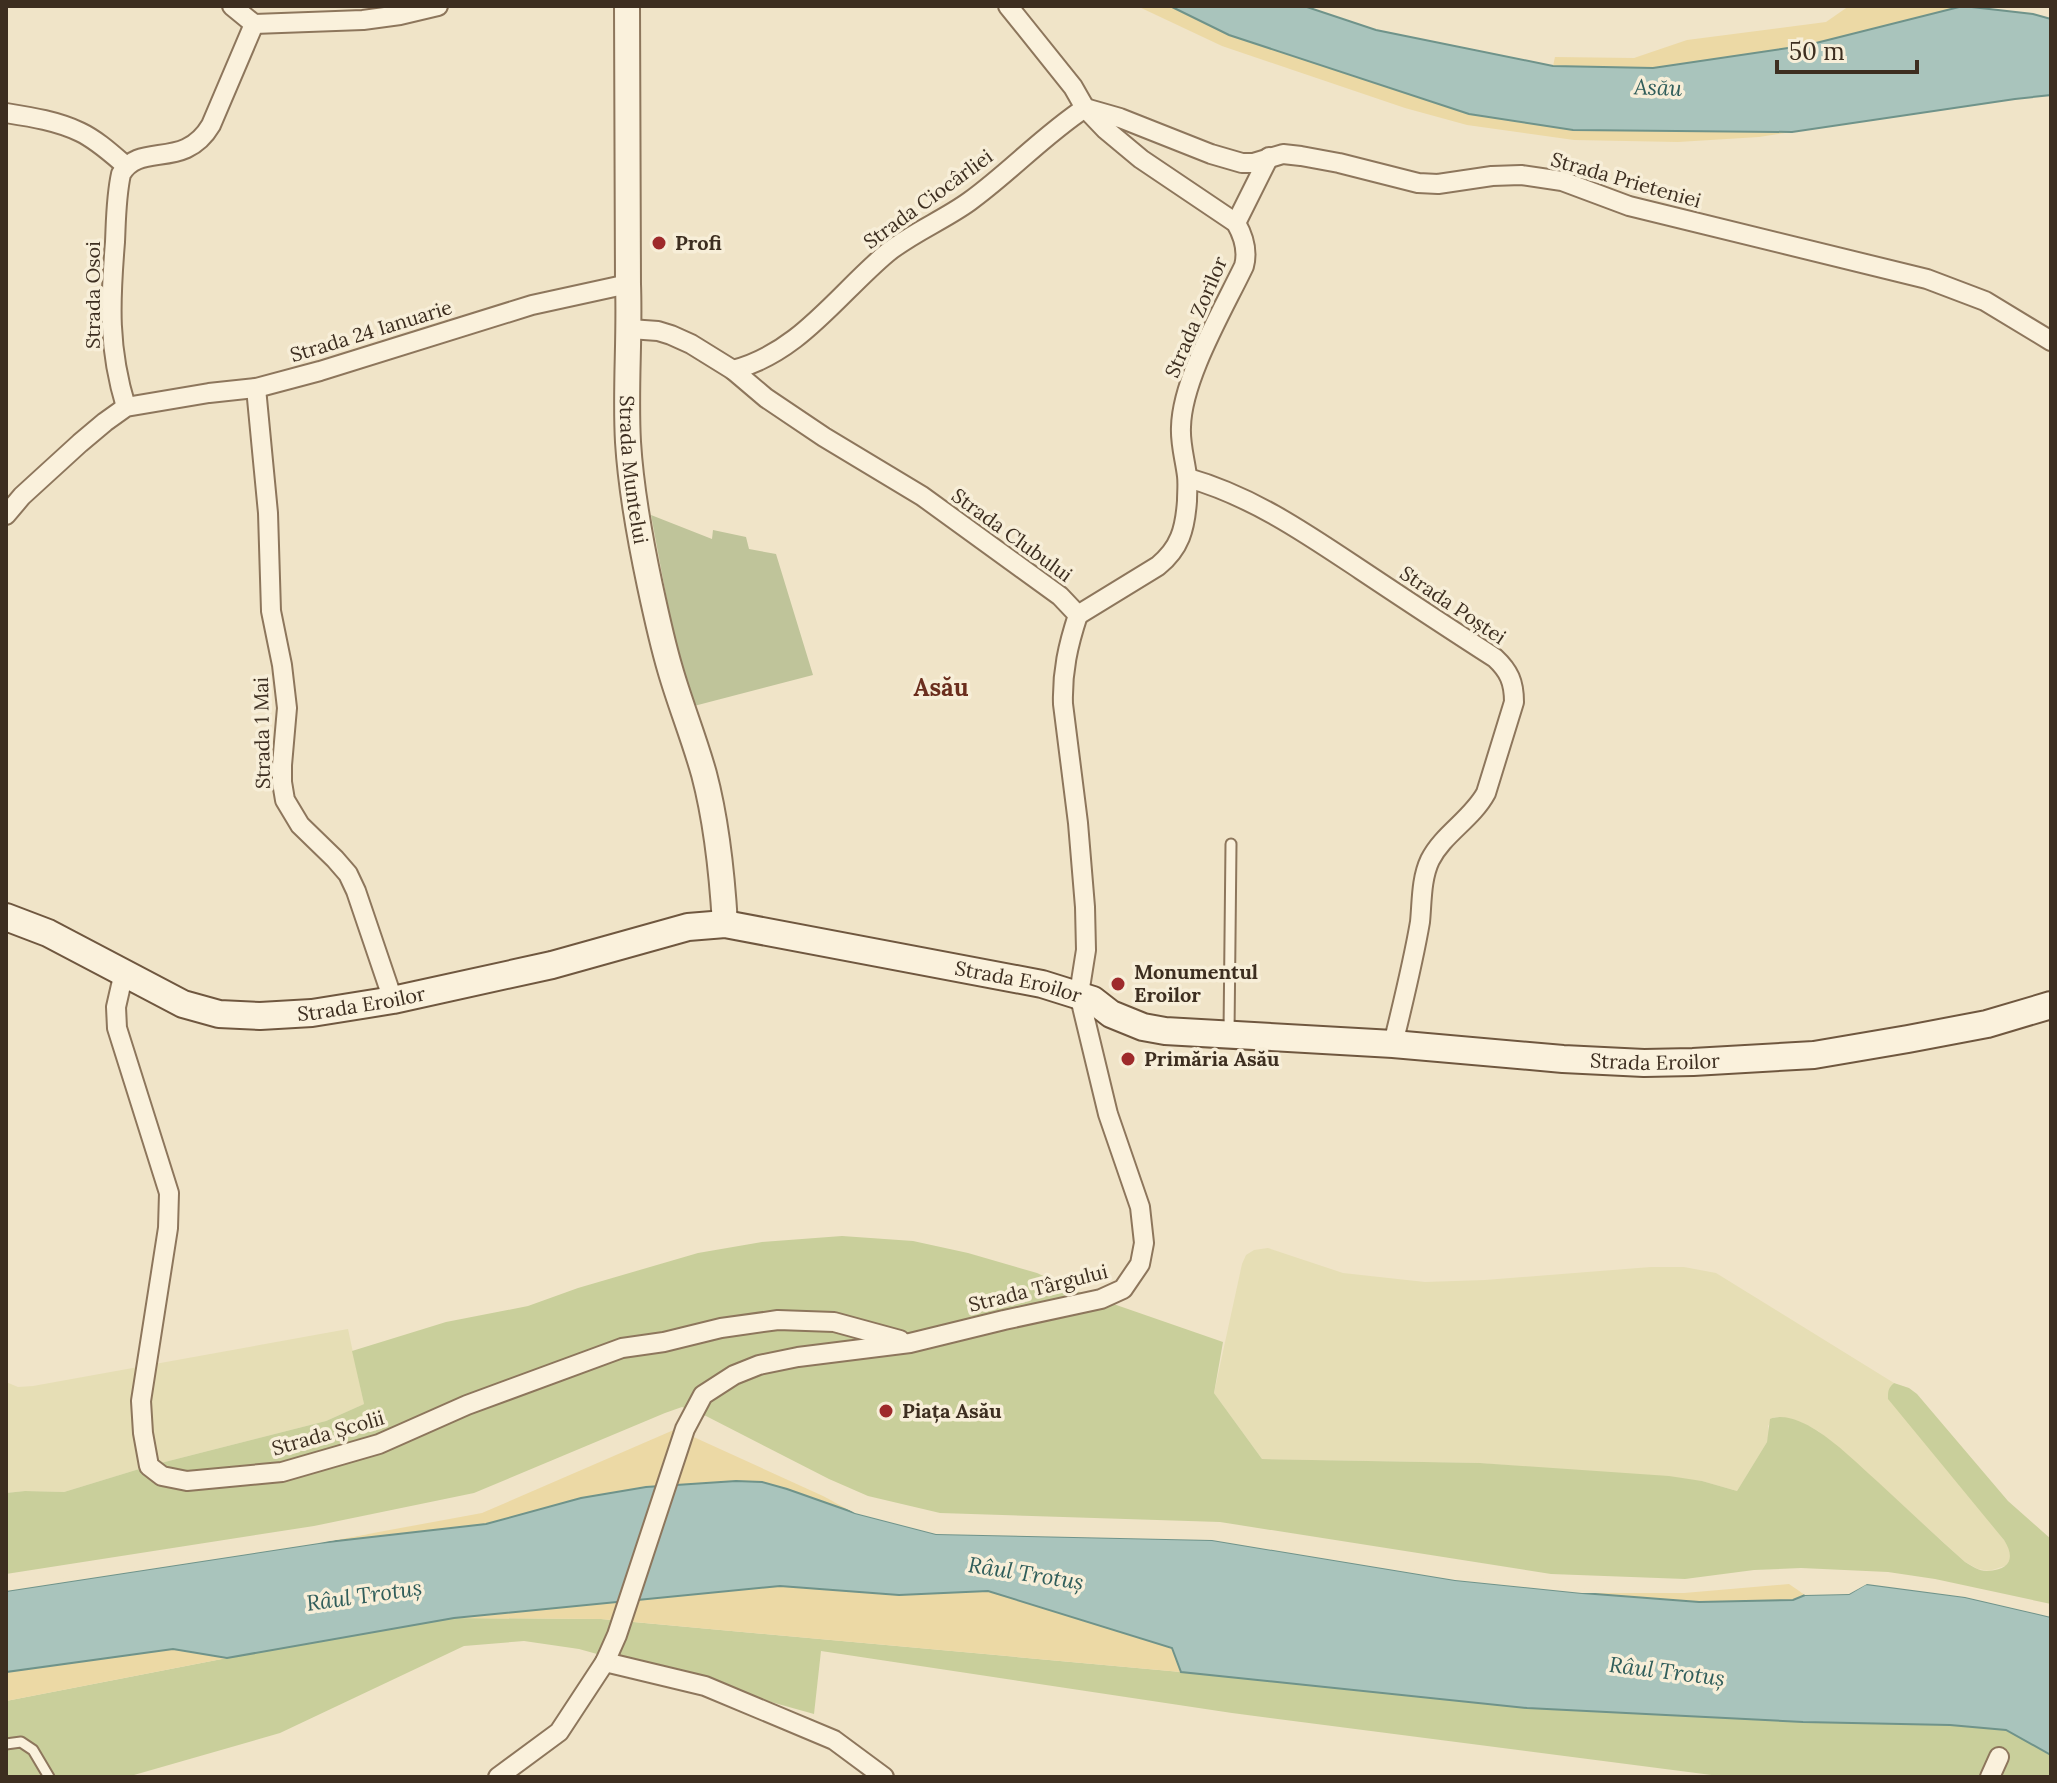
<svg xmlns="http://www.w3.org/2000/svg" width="2057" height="1783" font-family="Lora,serif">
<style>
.farmland{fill:#e6deb5}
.green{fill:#c9cf9b}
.sand{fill:#ecd9a5}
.cemetery{fill:#bfc49a}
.water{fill:#a9c4bc;stroke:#6f938a;stroke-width:2}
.pier{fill:#f0e4c8}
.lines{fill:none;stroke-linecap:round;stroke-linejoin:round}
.service-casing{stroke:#8d765c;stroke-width:13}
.minor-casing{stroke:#8d765c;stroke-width:22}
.tertiary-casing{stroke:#8d765c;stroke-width:28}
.secondary-casing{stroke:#6f573f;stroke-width:30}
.service{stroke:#faf1dc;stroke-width:9}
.minor{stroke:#faf1dc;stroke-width:18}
.tertiary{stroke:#faf1dc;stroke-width:24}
.secondary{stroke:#faf1dc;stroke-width:26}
.poi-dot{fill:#9e2a2b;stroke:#f7eed8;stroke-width:3}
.labels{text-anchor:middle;stroke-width:7;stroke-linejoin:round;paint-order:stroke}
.street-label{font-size:20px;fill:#3d2e20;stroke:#f7eed8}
.poi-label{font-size:20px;font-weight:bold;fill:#3d2e20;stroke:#f7eed8;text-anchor:start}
.water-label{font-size:22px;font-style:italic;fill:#2f5d5a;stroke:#f7eed8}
.quarter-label{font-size:24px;font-weight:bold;fill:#6b2e1e;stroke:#f7eed8}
</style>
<rect width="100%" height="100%" fill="#f0e4c8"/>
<!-- farmland -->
<g class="farmland">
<polygon points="1268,1248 1343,1273 1425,1282 1485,1280 1651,1267 1684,1267 1716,1273 1894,1383 1890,1387 2004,1540 2011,1550 2010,1560 2005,1566 1989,1571 1978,1569 1965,1562 1856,1463 1818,1431 1798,1421 1783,1417 1774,1417 1768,1426 1769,1433 1767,1442 1737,1491 1702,1481 1480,1463 1262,1459 1214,1393 1242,1264 1246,1255 1254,1250"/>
<polygon points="348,1329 364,1404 326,1421 149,1466 64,1492 25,1491 6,1493 6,1382 18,1387 33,1386"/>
</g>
<!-- green -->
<g class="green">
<path d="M842,1236L913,1241L968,1253L1037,1273L1076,1291L1223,1342L1214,1393L1262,1459L1480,1463L1669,1476L1702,1481L1737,1491L1767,1442L1770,1419C1785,1413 1803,1422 1816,1430C1838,1444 1859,1465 1878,1482C1907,1509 1936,1536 1965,1562C1972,1566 1980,1572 1989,1571C2011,1569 2015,1557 2004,1540L1888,1399C1888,1391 1888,1388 1894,1383L1909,1388L1917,1394L2008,1501L2051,1539V1604L1935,1579L1888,1572L1801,1568L1754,1570L1685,1579L1551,1574L1220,1522L940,1513L868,1496L829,1479L706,1416L682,1407L665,1413L474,1493L314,1526L6,1574V1493L25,1491L64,1492L149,1466L326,1421L364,1404L352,1351L446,1322L528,1306L578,1288L698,1253L762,1242Z"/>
<polygon points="454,1618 601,1619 1181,1672 1527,1708 1803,1722 1950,1725 2006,1730 2051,1755 2051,1777 1727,1777 1232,1713 821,1651 814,1714 579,1649 524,1641 464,1646 280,1733 127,1777 6,1777 6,1701 227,1658"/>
</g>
<!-- sand -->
<g class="sand">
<polygon points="1137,6 1170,6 1229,35 1469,114 1573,130 1792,132 1759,137 1678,142 1574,140 1467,125 1405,108 1222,46"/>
<polygon points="1849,6 1963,6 1808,45 1653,68 1553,66 1555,57 1634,58 1687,40 1826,22"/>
<polygon points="676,1429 823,1496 855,1513 787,1489 762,1482 736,1481 646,1487 581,1498 486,1524 319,1543 482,1513"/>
<polygon points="1789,1584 1805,1595 1794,1600 1699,1602 1582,1593 1684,1593"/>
<polygon points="780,1586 899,1595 988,1591 1172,1648 1181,1672 601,1619 454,1618"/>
<polygon points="173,1649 227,1658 6,1701 6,1672"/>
</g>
<!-- cemetery -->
<polygon class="cemetery" points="651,515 712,539 713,530 746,537 749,549 776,554 813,675 694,706 682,681"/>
<!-- water -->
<g class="water">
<polygon points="1170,6 1304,6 1376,30 1553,66 1653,68 1808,45 1963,6 2033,14 2051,19 2051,95 2015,99 1792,132 1573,130 1469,114 1229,35"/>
<polygon points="736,1481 762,1482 787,1489 855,1513 936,1534 1212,1540 1455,1580 1582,1593 1699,1602 1793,1600 1805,1595 1849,1594 1866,1584 1965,1597 2051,1617 2051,1755 2006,1730 1950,1725 1803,1722 1527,1708 1181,1672 1172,1648 988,1591 899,1595 780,1586 454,1618 227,1658 173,1649 6,1672 6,1591 319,1543 486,1524 581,1498 646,1487"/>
</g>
<!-- pier -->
<g class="pier">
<polygon points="832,1501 856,1509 936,1530 1213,1536 1455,1576 1638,1593 1582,1593 1455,1580 1212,1540 936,1534 855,1513"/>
<polygon points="374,1533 319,1543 6,1591 6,1587 318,1539"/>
<polygon points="1867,1580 1966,1593 2051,1613 2051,1617 1965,1597 1867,1584 1849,1594 1805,1595 1801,1592 1848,1590"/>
</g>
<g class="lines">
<defs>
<g id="service">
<polyline points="1229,1033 1231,844"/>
<polyline points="6,1744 21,1742 33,1750 49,1777"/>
</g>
<g id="minor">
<polyline points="232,6 254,24"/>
<path d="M1008,6L1073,87L1085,108L1105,129L1141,159L1236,223C1244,237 1248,251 1244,266C1223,310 1182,379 1181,427C1180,444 1185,459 1187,476C1188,484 1187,493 1187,501C1185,529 1180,548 1158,566L1078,615"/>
<polyline points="254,24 363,20 400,15 438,6"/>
<polyline points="1085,108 1120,118 1211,154 1242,163 1253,163 1283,154 1301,156 1339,163 1418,183 1438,184 1492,176 1521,175 1562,181 1629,206 1927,279 1985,301 2051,341"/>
<path d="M6,113C31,117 57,121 80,132C97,140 112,154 126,166"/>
<polyline points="1236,223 1269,157"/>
<path d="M733,370C799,353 837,295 887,253C913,232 944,220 970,201C1010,172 1044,135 1085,108"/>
<polyline points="256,388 268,513 271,611 282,665 287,708 282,765 282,782 285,800 300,825 335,859 348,874 356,891 393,1000"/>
<path d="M126,407C108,348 110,303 115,242C116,220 116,197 121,174C140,141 184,171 211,125L254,24"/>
<path d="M1188,478C1252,496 1307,534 1361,570C1406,600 1450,629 1495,658C1509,671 1514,682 1514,702L1486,793C1472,819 1443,834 1430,860C1421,879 1422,902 1420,922C1413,963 1403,1003 1393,1044"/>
<polyline points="6,515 22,496 80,443 105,422 126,407 209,393 256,388 320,371 532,305 628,284"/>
<polyline points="124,972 116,1007 117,1028 169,1193 168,1228 141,1401 143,1433 149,1466 162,1476 187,1481 282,1472 379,1444 467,1405 622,1348 664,1342 721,1328 778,1320 834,1322 900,1340"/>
<polyline points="605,1662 705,1686 834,1740 884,1777"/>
<path d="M498,1777L559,1732L605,1662L617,1635L685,1429L703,1395L734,1375L759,1365L798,1357L910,1343L1004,1320L1101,1299L1123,1289L1140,1264L1144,1243L1140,1207L1108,1114L1079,994L1086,950L1085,907L1078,823L1063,704C1062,672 1068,645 1078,615L1060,596L922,496L824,437L766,398L733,370L691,344L671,335L658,331L630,329"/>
<polyline points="1990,1777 1999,1757"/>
</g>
<g id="tertiary">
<path id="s1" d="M627,6L628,284C630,337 625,390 628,442C631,491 640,539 650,586C656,614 662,642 670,669C680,704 694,738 704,774C717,823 722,873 725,924"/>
</g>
<g id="secondary">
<path id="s2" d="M6,917L48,933L183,1004L219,1014L260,1016L312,1013L393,1000L552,965L688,927L725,924L1042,984L1093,1000L1111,1014L1143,1027L1165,1031L1393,1044L1563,1059L1644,1063L1693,1062L1814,1055L1908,1039L1987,1024L2051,1005"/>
</g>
</defs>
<!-- service casing -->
<use href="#service" class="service-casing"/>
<!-- minor casing -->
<use href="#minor" class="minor-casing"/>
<!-- tertiary casing -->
<use href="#tertiary" class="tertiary-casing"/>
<!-- secondary casing -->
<use href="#secondary" class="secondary-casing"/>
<!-- service -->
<use href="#service" class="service"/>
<!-- minor -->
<use href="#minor" class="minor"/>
<!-- tertiary -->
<use href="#tertiary" class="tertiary"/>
<!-- secondary -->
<use href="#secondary" class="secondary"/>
</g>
<!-- markers -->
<g class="poi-dot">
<circle cx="659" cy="243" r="8"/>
<circle cx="1118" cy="984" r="8"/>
<circle cx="1128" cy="1059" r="8"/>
<circle cx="886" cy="1411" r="8"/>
</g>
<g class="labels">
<!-- street labels -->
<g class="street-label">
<text transform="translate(1626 180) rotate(16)" y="7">Strada Prieteniei</text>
<text transform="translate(928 199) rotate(-36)" y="7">Strada Ciocârliei</text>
<text transform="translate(93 295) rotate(-90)" y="7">Strada Osoi</text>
<text transform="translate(1196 317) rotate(-67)" y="7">Strada Zorilor</text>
<text transform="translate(371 331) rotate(-17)" y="7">Strada 24 Ianuarie</text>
<text dy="7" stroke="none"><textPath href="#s1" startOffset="464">Strada Muntelui</textPath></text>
<text transform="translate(1012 535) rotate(36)" y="7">Strada Clubului</text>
<text transform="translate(1453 605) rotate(34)" y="7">Strada Poștei</text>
<text transform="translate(262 733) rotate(-91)" y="7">Strada 1 Mai</text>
<text dy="7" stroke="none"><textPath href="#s2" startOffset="1050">Strada Eroilor</textPath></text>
<text dy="7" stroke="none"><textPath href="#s2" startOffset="378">Strada Eroilor</textPath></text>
<text dy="7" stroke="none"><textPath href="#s2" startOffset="1698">Strada Eroilor</textPath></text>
<text transform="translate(1038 1288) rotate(-14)" y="7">Strada Târgului</text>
<text transform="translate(328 1433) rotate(-16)" y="7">Strada Școlii</text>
</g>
<!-- poi labels -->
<g class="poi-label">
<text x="675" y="250">Profi</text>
<text x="1134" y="979">Monumentul<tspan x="1134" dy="23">Eroilor</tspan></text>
<text x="1144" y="1066">Primăria Asău</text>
<text x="902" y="1418">Piața Asău</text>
</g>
<!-- water labels -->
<g class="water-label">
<text transform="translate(1658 87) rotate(2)" y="8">Asău</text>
<text transform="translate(1026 1573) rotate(9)" y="8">Râul Trotuș</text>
<text transform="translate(364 1595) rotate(-8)" y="8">Râul Trotuș</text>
<text transform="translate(1667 1671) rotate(7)" y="8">Râul Trotuș</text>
</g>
<!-- quarter labels -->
<g class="quarter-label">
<text x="941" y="696">Asău</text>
</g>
</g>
<!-- border -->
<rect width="2057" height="1783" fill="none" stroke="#3d2e20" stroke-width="16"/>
<!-- scale -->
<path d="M1777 60v12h140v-12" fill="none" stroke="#3d2e20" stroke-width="4"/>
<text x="1789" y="60" font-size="24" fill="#3d2e20" stroke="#f7eed8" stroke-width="6" paint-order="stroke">50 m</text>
</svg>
